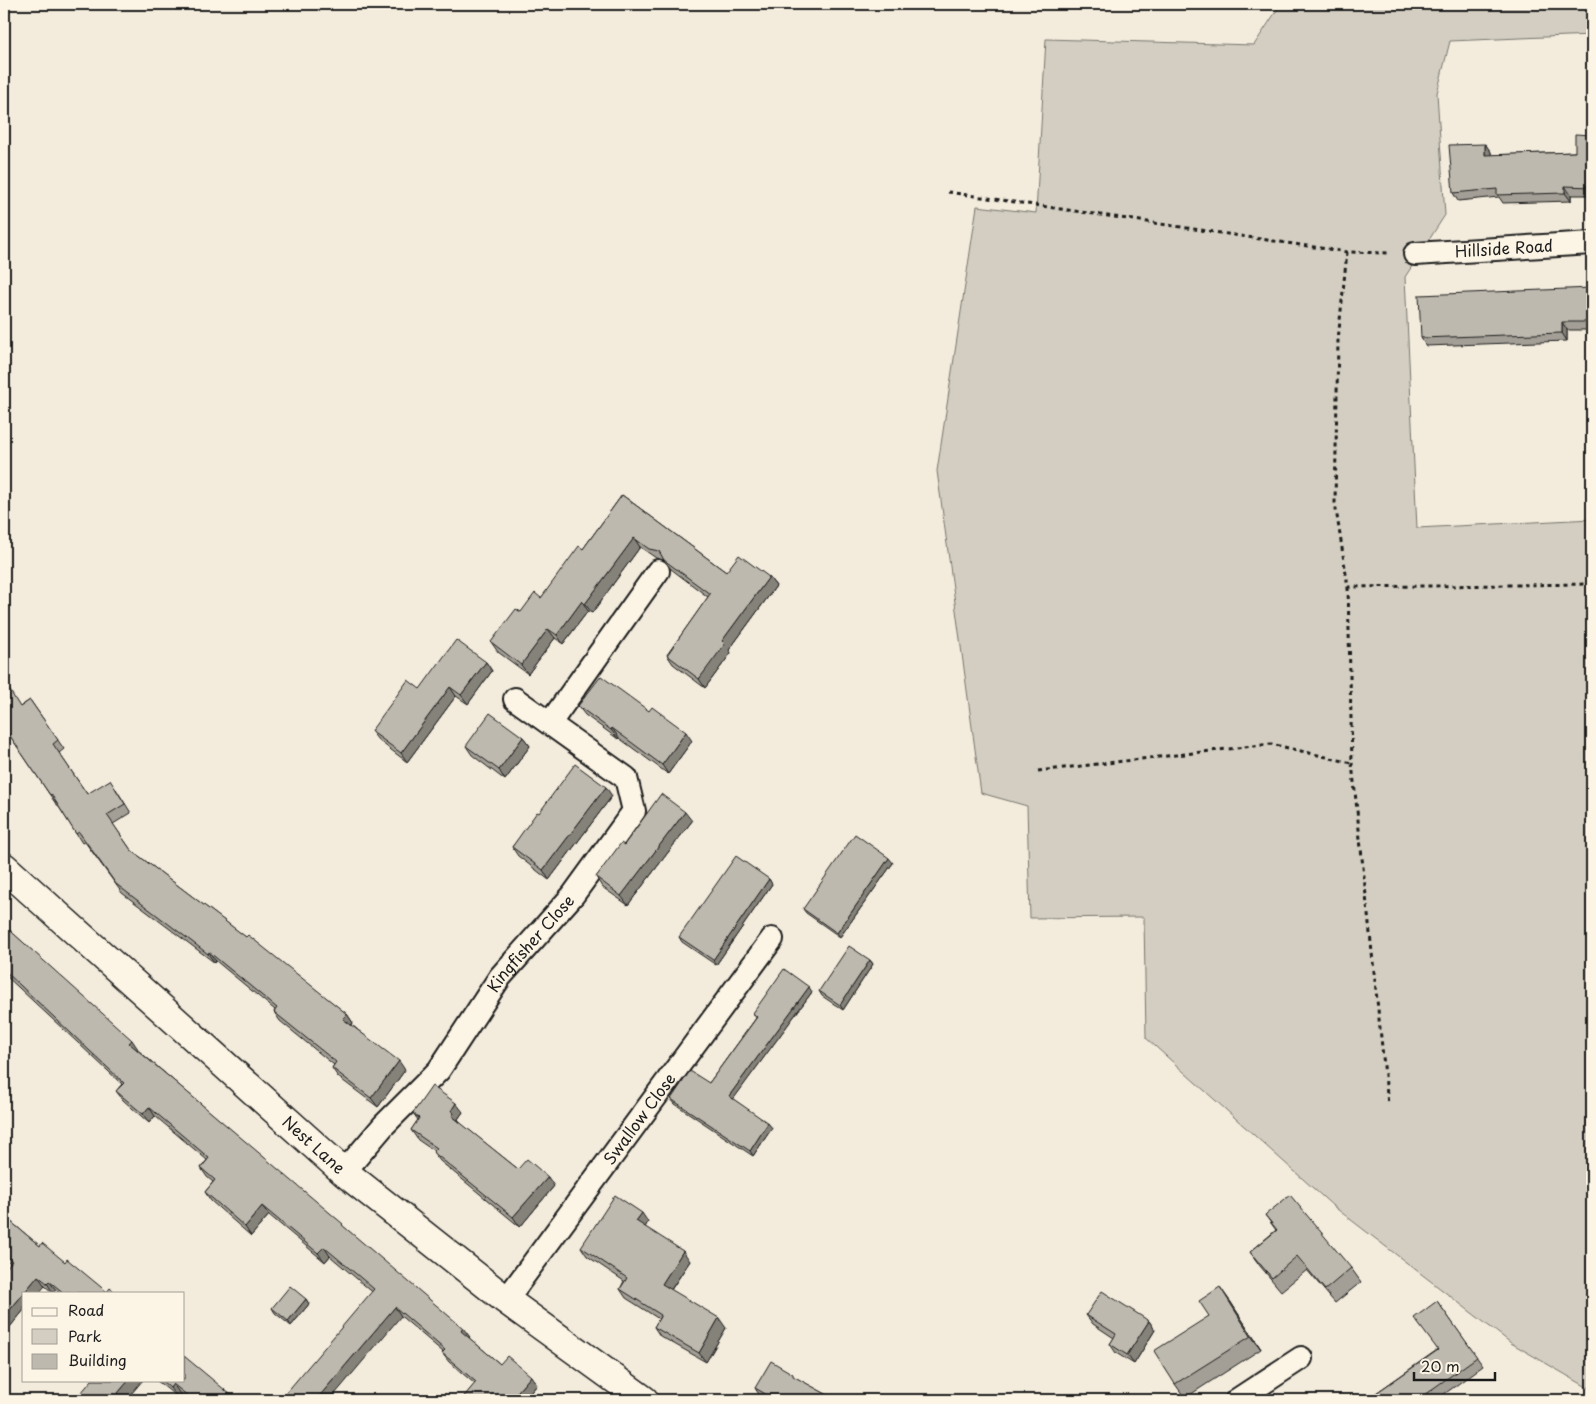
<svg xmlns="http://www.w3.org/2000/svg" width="1596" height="1404" font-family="'Playpen Sans',sans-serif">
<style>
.green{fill:#d3cec1;stroke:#78756e}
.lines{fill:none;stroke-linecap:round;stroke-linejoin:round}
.street-casing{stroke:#1c1c1c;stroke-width:26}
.secondary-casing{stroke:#1c1c1c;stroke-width:31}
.path{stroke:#1c1c1c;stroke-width:3;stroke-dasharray:4 4;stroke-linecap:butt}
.street{stroke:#fcf5e5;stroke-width:22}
.secondary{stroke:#fcf5e5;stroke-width:28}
.wall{fill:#a39f96;stroke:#1c1c1c}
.shaded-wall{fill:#85827a;stroke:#1c1c1c}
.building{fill:#beb9ae;stroke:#1c1c1c}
.labels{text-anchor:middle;stroke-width:5;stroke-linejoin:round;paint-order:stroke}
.street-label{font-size:16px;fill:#1c1c1c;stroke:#fcf5e5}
</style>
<rect width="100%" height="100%" fill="#f3ecdd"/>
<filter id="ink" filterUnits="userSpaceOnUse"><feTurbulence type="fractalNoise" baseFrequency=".02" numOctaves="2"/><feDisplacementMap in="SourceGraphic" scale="10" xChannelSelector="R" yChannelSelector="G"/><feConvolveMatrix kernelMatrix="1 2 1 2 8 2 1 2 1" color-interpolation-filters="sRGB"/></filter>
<g filter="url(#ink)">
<!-- green -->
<polygon class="green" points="1281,4 1592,4 1592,35 1450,41 1437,93 1445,215 1405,277 1417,528 1592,519 1592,1390 1511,1343 1333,1206 1146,1038 1144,917 1030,918 1027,806 981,793 937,471 977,206 1036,213 1046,39 1254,45"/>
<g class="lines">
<defs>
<g id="street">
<path id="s1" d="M1415,254L1592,243"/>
<polyline points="550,723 658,571"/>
<path id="s2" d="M344,1172L384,1125L439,1070L500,977L573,895L634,811L626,778L515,699"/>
<path id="s3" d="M506,1300L772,939"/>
<polyline points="1237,1400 1301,1358"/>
</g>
<g id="secondary">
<path id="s4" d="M4,867L344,1172L506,1300L644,1400"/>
</g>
</defs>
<!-- street casing -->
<use href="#street" class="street-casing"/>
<!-- secondary casing -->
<use href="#secondary" class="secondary-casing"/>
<!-- path -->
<g class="path">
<polyline points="948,192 1347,252 1391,253"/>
<polyline points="1347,252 1338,340 1335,503 1348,587 1592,584"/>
<polyline points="1348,587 1352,763 1388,1104"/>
<polyline points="1038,771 1271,744 1352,763"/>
</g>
<!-- street -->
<use href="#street" class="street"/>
<!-- secondary -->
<use href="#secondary" class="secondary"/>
</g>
<!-- wall -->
<g class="wall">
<polygon points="1592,135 1592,195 1571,195 1571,201 1503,203 1499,197 1458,201 1453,193 1485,144 1491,152 1491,155 1575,152"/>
<polygon points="1592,288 1592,330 1567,330 1567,341 1426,346 1421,338"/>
<polygon points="622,495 726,572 769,577 776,586 729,650 731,653 705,688 673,664 667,655 708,597 671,569 664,560 656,558 640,547 592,613 588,611 563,644 555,638 528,674 498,652 491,642 521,612 541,598 583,549"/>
<polygon points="486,662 492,671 468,704 456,696 407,762 378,740 371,731 420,689"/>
<polygon points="30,700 64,749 59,753 87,794 116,789 131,813 113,824 131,850 347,1014 353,1023 352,1025 405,1070 378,1107 338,1077 332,1068 334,1065 280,1021 274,1012 275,1010 216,961 215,963 122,893 85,842 82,843 57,804 56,804 4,727 21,706"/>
<polygon points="578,706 649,711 692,741 668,774 619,738 618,739 585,715"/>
<polygon points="523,737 530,746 505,780 472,755 466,746"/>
<polygon points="612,796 549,880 518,856 512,847 539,813"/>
<polygon points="692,821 628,905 602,887 596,877 624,845"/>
<polygon points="893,863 840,937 806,913 803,909"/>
<polygon points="769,879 772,884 716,965 682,942 679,937"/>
<polygon points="4,925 138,1049 138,1050 347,1230 470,1337 469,1338 500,1364 537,1385 524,1400 461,1400 475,1384 449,1362 442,1353 443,1352 330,1256 325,1262 269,1215 251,1236 211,1201 205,1192 213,1182 207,1177 201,1168 207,1160 155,1116 149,1123 123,1100 116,1091 122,1084 4,974"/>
<polygon points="870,960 873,964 843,1010 822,996 819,991"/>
<polygon points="812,992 733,1099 772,1128 753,1156 675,1104 671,1099 709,1083 756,1018 753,1013"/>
<polygon points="463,1112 458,1119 460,1123 518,1169 554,1186 520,1227 440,1161 433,1152 434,1151 418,1140 411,1130 418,1120 413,1113"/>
<polygon points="1265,1215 1351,1268 1361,1282 1335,1303 1307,1270 1281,1291 1260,1266 1250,1252 1276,1230"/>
<polygon points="4,1216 40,1246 65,1262 107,1292 116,1293 59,1293 56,1290 53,1293 45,1286 24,1293 24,1310 4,1334 10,1263 4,1257"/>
<polygon points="648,1222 645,1227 690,1261 671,1290 726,1328 706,1362 660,1336 654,1327 659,1319 626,1298 620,1289 624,1281 587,1256 581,1247"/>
<polygon points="306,1299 309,1304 291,1326 275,1313 272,1308"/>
<polygon points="1230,1301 1261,1349 1185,1398 1175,1384 1209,1316"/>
<polygon points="1437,1301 1483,1366 1436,1400 1366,1400 1437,1350"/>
<polygon points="1086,1315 1149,1321 1155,1330 1134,1364 1116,1353 1110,1344 1114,1338 1093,1324"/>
<polygon points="796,1378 837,1400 768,1400 760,1396 755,1388"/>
<polygon points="156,1380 184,1380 237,1400 188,1400 180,1394 177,1397"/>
</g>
<!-- shaded-wall -->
<g class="shaded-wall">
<polygon points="1485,144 1491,152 1491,163 1485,155"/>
<polygon points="1565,186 1571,195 1571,201 1565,193"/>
<polygon points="1562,322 1567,330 1567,341 1562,333"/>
<polygon points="634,538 640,547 592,613 585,604"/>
<polygon points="769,577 776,586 729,650 731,653 705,688 699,679 722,641"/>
<polygon points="582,601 588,611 563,644 557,635"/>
<polygon points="548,629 555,638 528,674 521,665"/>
<polygon points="486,662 492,671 468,704 461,695"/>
<polygon points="450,687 456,696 407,762 401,753"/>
<polygon points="612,728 619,738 618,739 611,730"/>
<polygon points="686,732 692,741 668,774 662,765"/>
<polygon points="523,737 530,746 505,780 499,770"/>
<polygon points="606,787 612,796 549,880 543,870"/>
<polygon points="685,812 692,821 628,905 621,896"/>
<polygon points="889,858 893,863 840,937 837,933"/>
<polygon points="769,879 772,884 716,965 713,960"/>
<polygon points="209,952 216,961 215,963 208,954"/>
<polygon points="870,960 873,964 843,1010 840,1005"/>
<polygon points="809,987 812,992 732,1101 729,1096"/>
<polygon points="347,1014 353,1023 349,1028 343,1019"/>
<polygon points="132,1040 138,1049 136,1052 129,1043"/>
<polygon points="399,1061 405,1070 378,1107 371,1098"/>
<polygon points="456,1103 463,1112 458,1119 460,1122 452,1116 451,1111"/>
<polygon points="149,1107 155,1116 149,1123 143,1114"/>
<polygon points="768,1123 772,1128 753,1156 750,1151"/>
<polygon points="548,1177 554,1186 520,1227 513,1217"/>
<polygon points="262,1206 269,1215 251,1236 245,1227"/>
<polygon points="642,1213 648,1222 643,1231 636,1221"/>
<polygon points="324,1247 330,1256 325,1262 318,1253"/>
<polygon points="683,1251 690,1261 668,1294 662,1284"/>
<polygon points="38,1276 45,1286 39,1293 24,1293"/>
<polygon points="49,1281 56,1290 53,1293 47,1283"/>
<polygon points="1220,1287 1230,1301 1261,1349 1251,1336"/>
<polygon points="24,1293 24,1310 4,1334 4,1317"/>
<polygon points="306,1299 309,1304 291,1326 288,1321"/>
<polygon points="395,1307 401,1316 330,1400 316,1400"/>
<polygon points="719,1318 726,1328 706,1362 699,1353"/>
<polygon points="1149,1321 1155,1330 1134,1364 1127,1355"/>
<polygon points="463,1328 470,1337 467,1340 461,1331"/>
<polygon points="531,1376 537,1385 524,1400 514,1400 512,1398"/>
<polygon points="129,1380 143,1380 126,1400 112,1400"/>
<polygon points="173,1384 180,1394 177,1397 170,1388"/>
<polygon points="508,1394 512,1400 503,1400"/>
</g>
<!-- building -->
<g class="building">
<polygon points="1575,134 1592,135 1592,187 1565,186 1565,193 1497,195 1497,189 1453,193 1449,145 1485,144 1485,155 1575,152"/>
<polygon points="1592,288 1592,322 1562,322 1562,333 1421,338 1419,295"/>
<polygon points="622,495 726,572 739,555 769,577 722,641 725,644 699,679 667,655 710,594 664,560 659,551 649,549 634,538 585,604 582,601 557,635 548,629 521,665 491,642 516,609 521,612 535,593 541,598 579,546 583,549"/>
<polygon points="456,640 486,662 461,695 450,687 401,753 371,731 408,680 420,689"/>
<polygon points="601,676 649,711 652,707 686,732 662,765 612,728 611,730 578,706"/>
<polygon points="4,681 20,707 30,700 58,740 53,744 87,794 110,780 125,804 107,815 131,850 246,937 248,935 347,1014 343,1019 399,1061 371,1098 332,1068 336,1062 274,1012 277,1008 209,952 208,954 116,884 79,832 76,834 51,794 50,795 4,727"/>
<polygon points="490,713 523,737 499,770 466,746"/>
<polygon points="575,764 606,787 543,870 512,847 537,812 539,813"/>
<polygon points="661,794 685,812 621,896 596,877 621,843 624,845"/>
<polygon points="855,834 889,858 837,933 803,909"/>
<polygon points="736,856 769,879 713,960 679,937"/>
<polygon points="4,925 132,1040 129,1043 343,1224 342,1225 463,1328 461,1331 500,1364 507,1356 531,1376 512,1398 508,1394 503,1400 461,1400 476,1382 442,1353 445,1350 395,1307 316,1400 280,1400 374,1289 324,1247 318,1253 262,1206 245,1227 205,1192 215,1180 201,1168 209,1158 149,1107 143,1114 116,1091 124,1083 4,970"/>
<polygon points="849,946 870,960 840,1005 819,991"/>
<polygon points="784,969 809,987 729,1096 768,1123 750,1151 671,1099 690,1071 709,1083 757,1017 753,1013"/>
<polygon points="432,1086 456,1103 451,1111 454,1113 452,1116 518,1169 527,1159 548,1177 513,1217 433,1152 437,1148 411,1130 419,1118 413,1113"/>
<polygon points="615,1195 642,1213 636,1221 683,1251 662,1284 719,1318 699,1353 654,1327 661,1315 620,1289 627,1278 581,1247"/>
<polygon points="1290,1195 1351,1268 1325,1290 1297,1256 1272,1278 1250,1252 1277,1230 1265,1215"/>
<polygon points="4,1216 40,1246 42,1243 65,1262 67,1259 107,1292 110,1288 116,1293 64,1293 49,1281 47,1283 38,1276 4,1317 4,1271 12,1261 4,1254"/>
<polygon points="290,1286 306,1299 288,1321 272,1308"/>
<polygon points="1220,1287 1251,1336 1175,1384 1154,1351 1209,1316 1199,1301"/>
<polygon points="1102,1291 1149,1321 1127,1355 1110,1344 1116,1334 1086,1315"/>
<polygon points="1437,1301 1477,1357 1417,1400 1366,1400 1438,1350 1414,1318"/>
<polygon points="184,1356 237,1400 193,1400 173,1384 170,1388 161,1380 184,1380"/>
<polygon points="771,1361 793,1374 793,1376 837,1400 776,1400 755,1388"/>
<polygon points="92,1380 129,1380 112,1400 75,1400"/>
</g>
</g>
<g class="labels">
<!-- street labels -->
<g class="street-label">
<text dy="6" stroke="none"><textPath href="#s1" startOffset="89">Hillside Road</textPath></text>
<text dy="6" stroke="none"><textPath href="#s2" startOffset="296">Kingfisher Close</textPath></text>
<text dy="6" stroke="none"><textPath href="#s3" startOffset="225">Swallow Close</textPath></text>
<text dy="6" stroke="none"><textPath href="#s4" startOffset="416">Nest Lane</textPath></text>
</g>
</g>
<!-- margin -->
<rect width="1596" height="1404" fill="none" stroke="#fcf5e5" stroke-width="20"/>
<rect x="10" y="10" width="1576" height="1384" fill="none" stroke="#1c1c1c" stroke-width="2" filter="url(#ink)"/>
<!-- legend -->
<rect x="22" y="1292" width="162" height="90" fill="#fcf5e5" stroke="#a29e95"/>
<rect x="32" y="1308" width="25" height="8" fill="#fcf5e5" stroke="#a29e95"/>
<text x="68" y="1316" font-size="15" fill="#1c1c1c">Road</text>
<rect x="32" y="1329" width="25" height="15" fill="#d3cec1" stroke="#a29e95"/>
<text x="68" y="1342" font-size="15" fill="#1c1c1c">Park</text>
<rect x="32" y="1354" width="25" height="15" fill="#beb9ae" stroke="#a29e95"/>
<text x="68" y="1366" font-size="15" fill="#1c1c1c">Building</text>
<!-- scale -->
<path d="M1414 1372v8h81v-8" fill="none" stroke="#1c1c1c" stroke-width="2.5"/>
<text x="1421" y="1372" font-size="15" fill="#1c1c1c" stroke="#fcf5e5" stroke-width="4" paint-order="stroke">20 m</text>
</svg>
